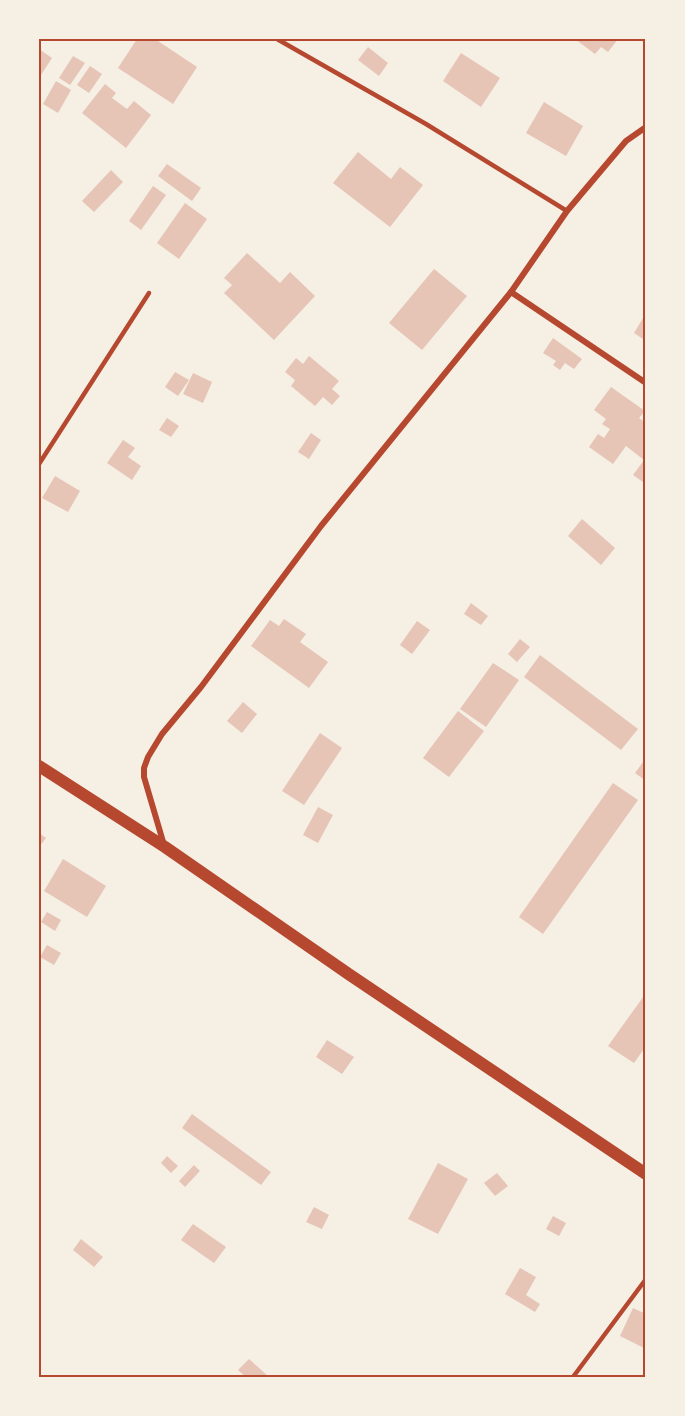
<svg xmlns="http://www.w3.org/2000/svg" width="685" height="1416" font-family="'PT Sans Narrow',sans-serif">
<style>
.building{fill:#e6c5b7}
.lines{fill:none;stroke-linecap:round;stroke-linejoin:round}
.service{stroke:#b5482f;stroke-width:4.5}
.minor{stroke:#b5482f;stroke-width:6}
.secondary{stroke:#b5482f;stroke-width:12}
.neatline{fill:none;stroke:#b5482f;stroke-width:2}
</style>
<rect width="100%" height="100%" fill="#f6efe4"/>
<!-- building -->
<g class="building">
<polygon points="137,39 155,39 197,67 173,104 118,68"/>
<polygon points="575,39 618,39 608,52 601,47 595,54"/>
<polygon points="368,47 388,63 379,76 358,60"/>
<polygon points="39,49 52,58 39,78"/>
<polygon points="461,53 500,78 481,107 443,81"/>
<polygon points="73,56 85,63 70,85 59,78"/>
<polygon points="90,66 102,74 89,93 77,85"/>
<polygon points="56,81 71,90 58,113 43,104"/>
<polygon points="105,84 116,93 112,98 127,109 134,101 151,115 126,148 82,113"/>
<polygon points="544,102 583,126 566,156 526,133"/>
<polygon points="358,152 391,179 400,167 423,185 390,227 333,183"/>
<polygon points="167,164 201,188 192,201 158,176"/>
<polygon points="111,170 123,182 94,212 82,201"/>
<polygon points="153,186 166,195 141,230 129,221"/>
<polygon points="185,203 207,219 179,259 157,243"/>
<polygon points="247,253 280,283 290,272 315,296 274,340 224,293 232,285 224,278"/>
<polygon points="434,269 467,296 422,350 389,323"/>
<polygon points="646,313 646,341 634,333"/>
<polygon points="553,338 582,359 574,369 565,363 560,370 553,365 556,361 543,353"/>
<polygon points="309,356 339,381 332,389 340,396 332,405 323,397 315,406 291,386 295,380 285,372 296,358 303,364"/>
<polygon points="175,372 189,380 178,396 165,387"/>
<polygon points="193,373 212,382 203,403 183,394"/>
<polygon points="611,387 645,411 639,418 646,423 646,484 633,475 644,460 626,446 613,464 589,447 598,434 604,438 610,429 602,424 606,419 594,410"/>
<polygon points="167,418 179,426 171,437 159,430"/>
<polygon points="311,433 321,440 309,459 298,452"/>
<polygon points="123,440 135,448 128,457 141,466 132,480 107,463"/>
<polygon points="55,476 80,491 68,512 42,498"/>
<polygon points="582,519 615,548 601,565 568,536"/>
<polygon points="471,603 488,616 481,625 464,614"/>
<polygon points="284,619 306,634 300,642 328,662 309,688 251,646 270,620 279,626"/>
<polygon points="417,621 430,630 412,654 400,645"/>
<polygon points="520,639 530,647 517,662 508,654"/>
<polygon points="540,655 638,729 621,750 524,677"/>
<polygon points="493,663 519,680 486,727 460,709"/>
<polygon points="243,702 257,714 242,733 227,721"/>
<polygon points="458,711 484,731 449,777 423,758"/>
<polygon points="320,733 342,748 304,805 282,791"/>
<polygon points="646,758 646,781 635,773"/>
<polygon points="613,783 638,800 543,934 519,917"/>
<polygon points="318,807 333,815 318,843 303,835"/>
<polygon points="39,833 46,838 39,847"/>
<polygon points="63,859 106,886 87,917 44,891"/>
<polygon points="47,912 61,920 55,931 41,922"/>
<polygon points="47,945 61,953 54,965 40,957"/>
<polygon points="646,993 646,1046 634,1063 608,1046"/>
<polygon points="327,1040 354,1057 342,1074 316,1057"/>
<polygon points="192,1114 271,1172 261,1185 182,1128"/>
<polygon points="167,1156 178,1166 171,1173 161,1163"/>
<polygon points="438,1163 468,1179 438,1234 408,1219"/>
<polygon points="194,1165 200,1171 185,1187 179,1181"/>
<polygon points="497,1173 508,1186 495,1196 484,1183"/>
<polygon points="314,1207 329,1215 322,1229 306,1222"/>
<polygon points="553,1216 566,1223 559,1236 546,1229"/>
<polygon points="193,1224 226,1247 214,1263 181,1240"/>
<polygon points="81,1239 103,1257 94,1267 73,1250"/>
<polygon points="520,1268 536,1277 526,1295 540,1304 535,1312 505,1294"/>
<polygon points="633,1308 646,1314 646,1349 620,1336"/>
<polygon points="249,1359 269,1377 246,1377 238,1370"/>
</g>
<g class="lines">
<!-- service -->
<g class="service">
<polyline points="277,39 426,124 567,211"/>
<polyline points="39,464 149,293"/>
<polyline points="573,1377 646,1279"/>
</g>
<!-- minor -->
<g class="minor">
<polyline points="511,292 646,383"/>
<polyline points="164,845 144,777 144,768 148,757 162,734 201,687 321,526 511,292 567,211 626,141 646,127"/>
</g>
<!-- secondary -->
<polyline class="secondary" points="39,766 165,847 350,975 646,1174"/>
</g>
<!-- border -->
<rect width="685" height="1416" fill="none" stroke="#f6efe4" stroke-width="81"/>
<rect x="40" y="40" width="604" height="1336" class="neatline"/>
</svg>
